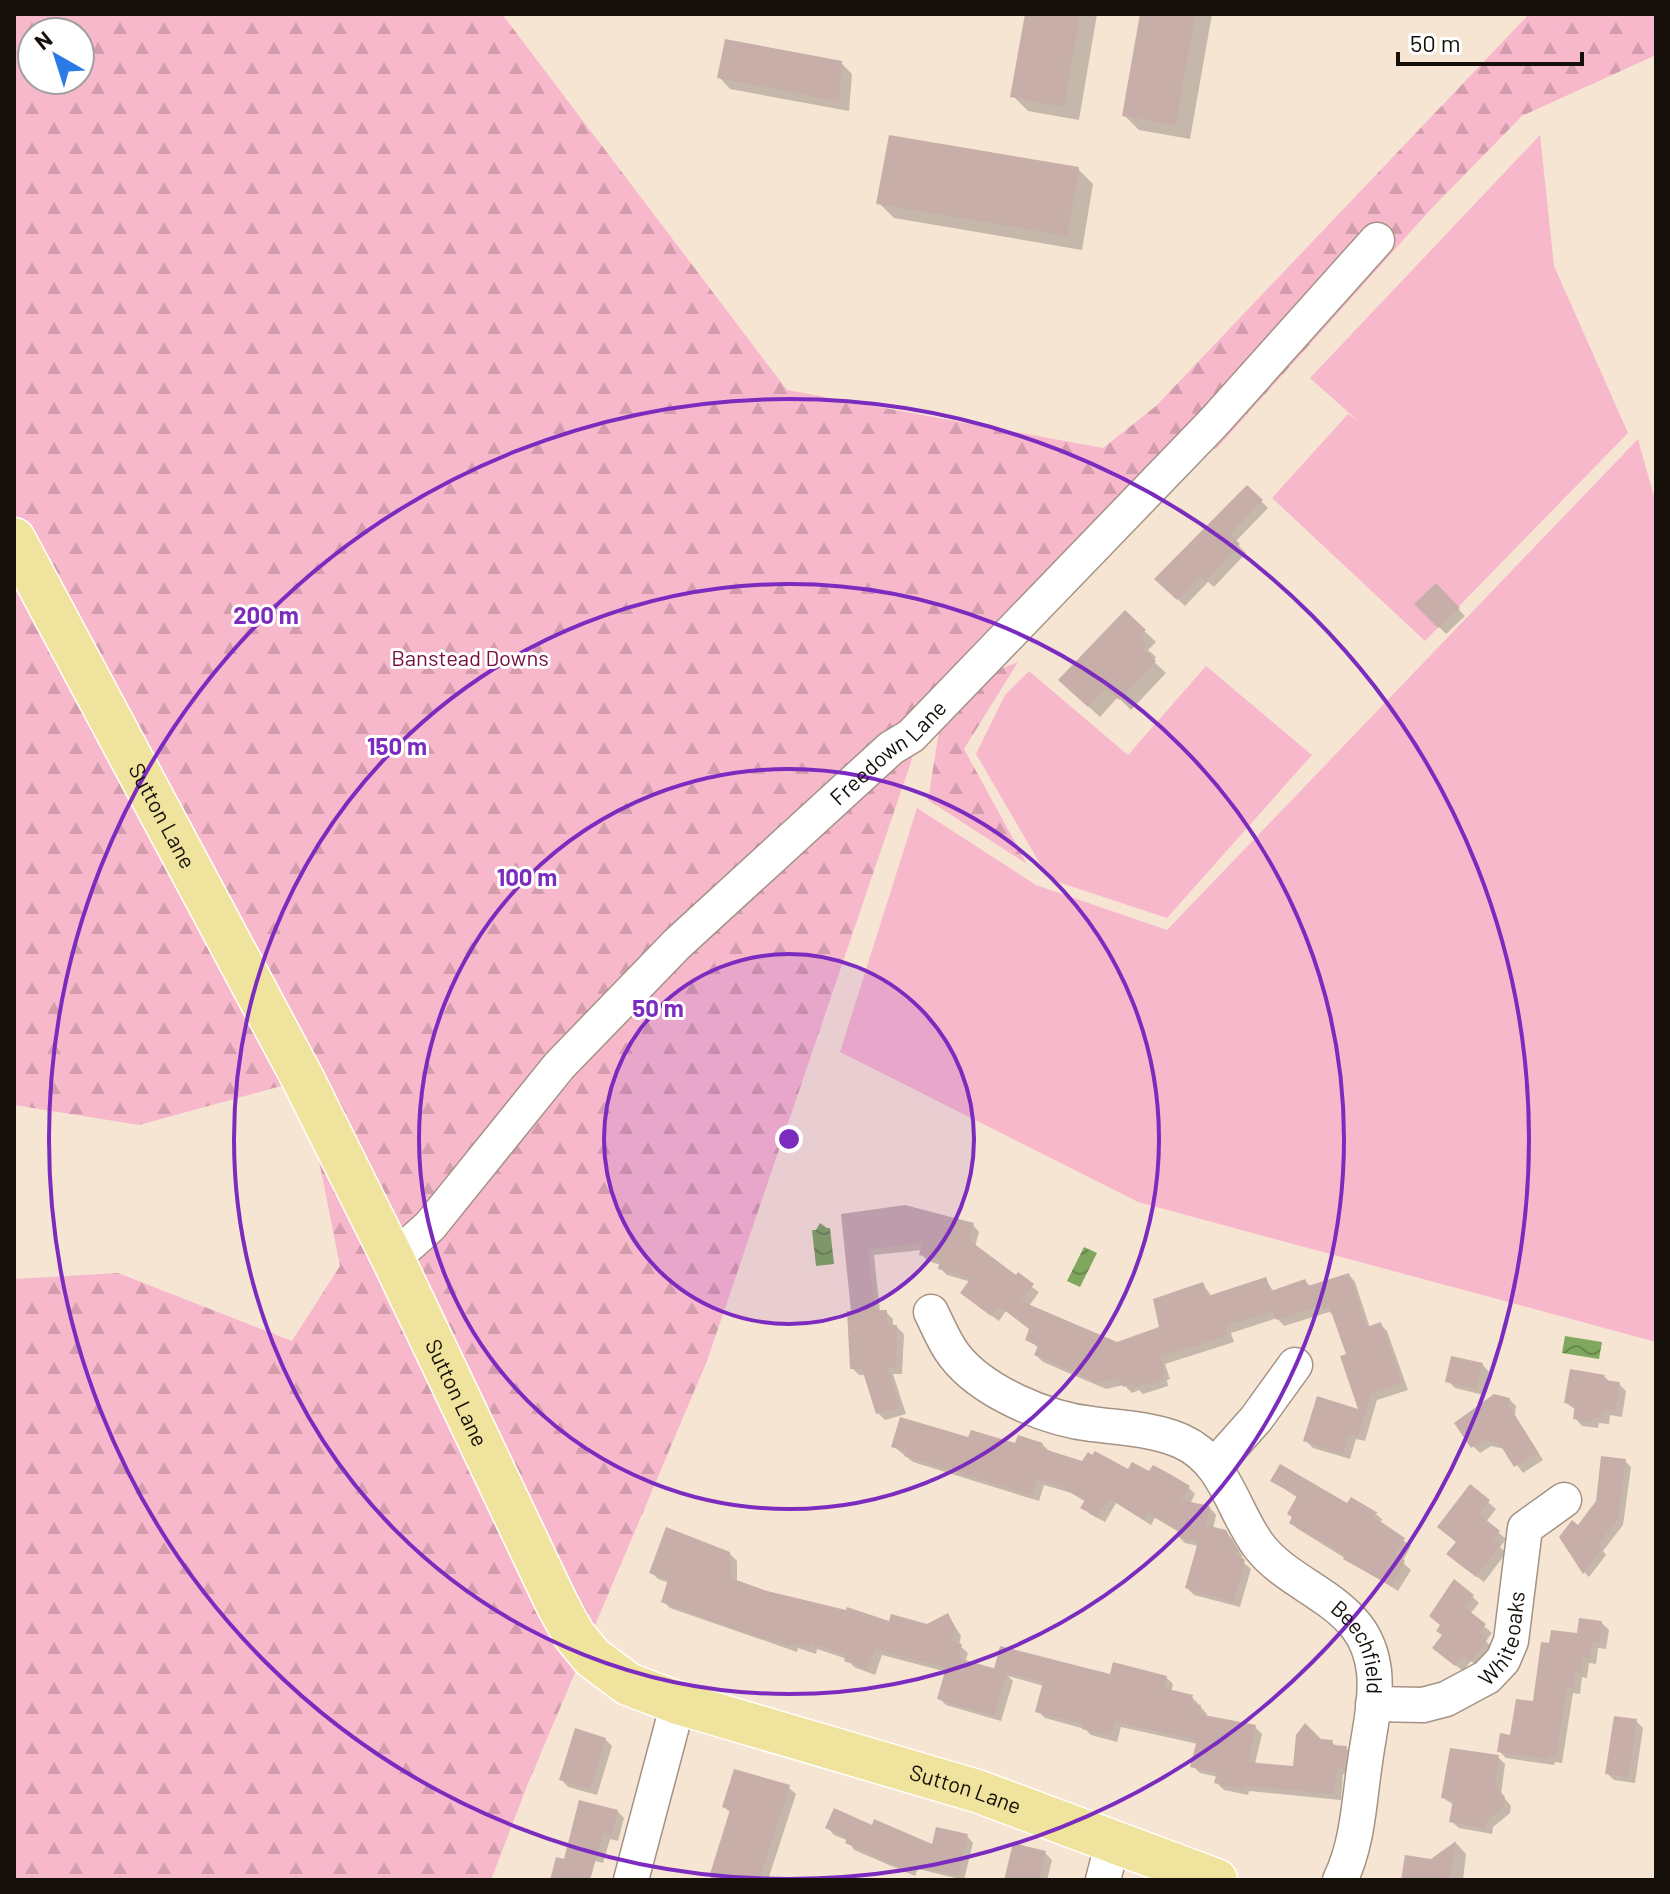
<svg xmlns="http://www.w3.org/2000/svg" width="1670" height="1894" font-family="Barlow,sans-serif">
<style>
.green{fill:#f8b8cc}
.forest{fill:url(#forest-firs);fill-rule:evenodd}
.water{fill:url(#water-waves)}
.shadow{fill:#0003}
.building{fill:#c7aea9}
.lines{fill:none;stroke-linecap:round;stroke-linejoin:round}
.minor-casing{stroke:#a49384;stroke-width:37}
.major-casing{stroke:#fff;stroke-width:45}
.minor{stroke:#fff;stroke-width:34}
.major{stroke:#f0e39d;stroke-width:42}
.ring{fill:none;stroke:#7b2cbf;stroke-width:4}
.labels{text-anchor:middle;stroke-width:6;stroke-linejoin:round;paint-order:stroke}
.park-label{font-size:22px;fill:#760e41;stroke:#fff}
.street-label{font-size:22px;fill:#16100a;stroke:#fff}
.centre{fill:#7b2cbf;stroke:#fff;stroke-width:4}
.ring-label{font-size:24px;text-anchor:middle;font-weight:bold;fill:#7b2cbf;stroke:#fff;stroke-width:6;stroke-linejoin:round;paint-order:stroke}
</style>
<defs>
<pattern id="forest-firs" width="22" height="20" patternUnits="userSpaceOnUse" patternTransform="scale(2)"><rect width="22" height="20" fill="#f8b8cc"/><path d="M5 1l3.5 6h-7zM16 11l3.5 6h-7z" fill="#d49dae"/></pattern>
<pattern id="water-waves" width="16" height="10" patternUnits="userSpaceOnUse" patternTransform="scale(2)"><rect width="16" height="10" fill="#7fa75d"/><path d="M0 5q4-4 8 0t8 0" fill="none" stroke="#67874b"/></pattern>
</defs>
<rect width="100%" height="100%" fill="#f7e5d4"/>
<!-- green -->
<g class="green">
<polygon points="1540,135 1554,266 1628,433 1425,641 1272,498 1348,414 1357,420 1310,378"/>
<polygon points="1638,439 1656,504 1656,1342 1138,1202 840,1052 917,808 1036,885 1167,930"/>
<polygon points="1206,666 1312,755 1167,918 1049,879 976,754 1005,695 1029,671 1128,755"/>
</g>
<!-- forest -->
<g class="forest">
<path d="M14,14H502L787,390L1103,448L1156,406L1529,14H1656V55L1522,116L1432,208L1216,449L1173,450L926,711L910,765L707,1361L527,1786L491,1880H14V1279L118,1273L292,1341L340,1266L303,1080L139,1125L14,1105ZM32,32H80V80H32Z"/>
<polygon points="1018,662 964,749 1027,864 928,800 940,725 998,670"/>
</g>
<!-- water -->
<g class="water">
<polygon points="820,1223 827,1228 830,1228 834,1264 816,1266 812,1230 816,1230"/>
<polygon points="1084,1247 1097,1253 1080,1287 1067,1281"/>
<polygon points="1565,1336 1602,1342 1599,1359 1562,1353"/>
</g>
<!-- shadow -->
<g class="shadow">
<polygon points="1027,14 1097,14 1079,120 1028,111 1013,96"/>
<polygon points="1142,14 1212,14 1190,139 1139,130 1124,115"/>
<polygon points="841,63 852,74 849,111 730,89 719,77"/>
<polygon points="1078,169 1093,184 1082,250 894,218 879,203"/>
<polygon points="1247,487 1268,508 1235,542 1246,553 1214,587 1208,582 1185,606 1157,579"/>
<polygon points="1435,586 1465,616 1446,634 1417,604"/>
<polygon points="1125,613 1156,642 1148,650 1156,657 1153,661 1166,673 1131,710 1118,697 1100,717 1072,691"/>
<polygon points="843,1216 973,1225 979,1232 975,1247 1039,1292 1029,1306 1117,1344 1161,1328 1203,1284 1212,1297 1265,1279 1274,1292 1305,1281 1311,1287 1349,1275 1355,1282 1370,1328 1380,1324 1387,1331 1408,1390 1377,1400 1365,1441 1356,1439 1350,1459 1313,1448 1306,1441 1361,1412 1348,1355 1334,1314 1329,1312 1284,1326 1277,1318 1231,1333 1234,1342 1165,1364 1170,1379 1167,1380 1168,1386 1143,1394 1139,1390 1132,1393 1124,1385 1106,1389 1043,1362 1036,1355 1039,1348 1027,1339 1031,1329 1006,1311 999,1321 969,1299 971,1282 947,1275 940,1268 941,1265 928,1261 921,1254 922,1250 874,1255 880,1312 886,1312 893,1319 893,1327 897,1327 904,1334 902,1374 893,1374 906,1414 885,1420 878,1413 866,1375 859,1375 852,1368 854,1313"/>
<polygon points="1482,1364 1489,1372 1484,1395 1455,1388 1448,1381"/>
<polygon points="1604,1376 1610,1382 1619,1384 1626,1391 1622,1417 1610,1415 1609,1424 1599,1423 1598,1428 1582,1426 1575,1418 1576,1410 1566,1403"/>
<polygon points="1509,1399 1516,1406 1515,1415 1543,1460 1523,1473 1505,1449 1491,1446 1480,1453 1473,1446"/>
<polygon points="969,1440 1017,1446 1042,1444 1049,1451 1083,1464 1150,1474 1188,1487 1195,1494 1190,1504 1210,1508 1216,1515 1213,1529 1225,1532 1232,1539 1243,1557 1236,1556 1251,1569 1240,1607 1194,1595 1187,1588 1198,1546 1185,1543 1178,1536 1179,1532 1155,1518 1151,1525 1116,1503 1105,1522 1090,1514 1083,1507 1086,1502 1071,1493 1044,1485 1039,1501 913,1462 893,1446"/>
<polygon points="1625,1461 1631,1467 1623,1525 1603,1551 1606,1555 1589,1577 1584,1572 1578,1528"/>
<polygon points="1273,1481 1348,1506 1352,1500 1377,1515 1383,1520 1377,1522 1411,1546 1402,1562 1411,1570 1398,1591 1298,1529 1291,1523 1298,1498"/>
<polygon points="1470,1487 1496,1509 1486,1522 1506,1539 1500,1547 1506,1553 1484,1582 1456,1561"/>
<polygon points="729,1553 737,1561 737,1582 767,1593 890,1624 927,1626 948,1615 961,1636 959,1645 968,1653 965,1662 1001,1673 996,1668 1112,1677 1166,1677 1173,1684 1171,1692 1192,1697 1207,1714 1206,1717 1255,1727 1262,1734 1255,1764 1295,1768 1320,1741 1332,1742 1337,1747 1346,1748 1353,1755 1350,1775 1343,1774 1341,1800 1249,1791 1248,1795 1224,1790 1217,1783 1218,1777 1200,1773 1193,1766 1198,1744 1121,1727 1117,1742 1091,1735 1085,1729 1045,1718 1038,1711 1044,1686 1008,1676 1013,1681 1001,1721 946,1705 939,1698 947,1672 882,1655 875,1675 854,1667 847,1659 817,1649 816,1654 798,1648 797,1652 670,1608 663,1601 669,1583 658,1579 651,1572"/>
<polygon points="1472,1596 1479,1603 1470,1614 1492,1633 1486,1641 1492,1648 1478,1667 1471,1661 1463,1671 1442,1655 1444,1636 1439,1631"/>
<polygon points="1602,1623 1609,1630 1606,1649 1598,1648 1596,1664 1589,1663 1587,1678 1582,1677 1580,1694 1573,1693 1562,1763 1555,1762 1554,1765 1506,1758 1499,1751 1512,1737 1579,1636"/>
<polygon points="1636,1721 1643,1728 1635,1783 1614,1780 1607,1773"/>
<polygon points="605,1739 612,1746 597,1795 568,1787 561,1779"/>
<polygon points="1498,1757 1505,1764 1501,1794 1511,1806 1510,1813 1493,1827 1492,1834 1459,1828 1451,1821 1454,1805 1443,1798"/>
<polygon points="788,1787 796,1794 768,1880 710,1880 731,1813 724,1807"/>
<polygon points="617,1811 624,1818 618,1841 610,1839 603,1863 595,1861 590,1880 551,1880 565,1862"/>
<polygon points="828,1828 873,1828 934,1847 967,1836 973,1843 964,1880 918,1869 915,1876 854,1850 849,1841 834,1835"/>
<polygon points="1456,1843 1466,1854 1463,1880 1403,1880"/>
<polygon points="1045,1853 1052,1860 1047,1880 1006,1880"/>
</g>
<!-- building -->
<g class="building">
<polygon points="1025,14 1080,14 1064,107 1010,97"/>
<polygon points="1140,14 1195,14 1176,125 1122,116"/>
<polygon points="725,39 842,61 839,101 717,78"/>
<polygon points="889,135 1079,167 1067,236 876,204"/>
<polygon points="1247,485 1263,500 1230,534 1240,544 1206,581 1200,576 1177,600 1154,579"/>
<polygon points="1436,583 1460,608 1438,628 1414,604"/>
<polygon points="1125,610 1146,630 1139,637 1147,645 1143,649 1156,661 1119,700 1106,688 1088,707 1058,680"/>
<polygon points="905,1205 974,1223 969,1240 1016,1275 1018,1272 1034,1284 1021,1301 1117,1342 1159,1327 1153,1299 1203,1282 1208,1296 1266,1277 1271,1291 1305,1279 1308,1286 1349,1273 1367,1327 1381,1322 1402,1383 1371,1394 1358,1436 1349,1433 1343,1454 1303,1441 1317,1396 1358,1409 1340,1356 1346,1354 1329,1306 1323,1309 1322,1305 1276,1320 1273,1311 1225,1326 1228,1335 1160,1357 1165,1372 1161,1374 1163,1379 1134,1388 1132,1384 1123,1387 1120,1378 1098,1383 1034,1355 1038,1346 1025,1340 1029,1329 999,1306 991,1316 960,1293 971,1278 938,1269 940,1260 919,1255 922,1243 868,1249 875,1310 887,1310 887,1325 897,1325 896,1367 888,1368 900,1407 876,1414 862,1369 850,1369 847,1311 851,1311 841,1214"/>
<polygon points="1451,1356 1483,1363 1477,1389 1445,1382"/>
<polygon points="1570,1369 1605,1375 1604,1380 1620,1382 1615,1411 1604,1409 1602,1418 1592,1417 1591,1422 1573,1419 1575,1405 1564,1403"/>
<polygon points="1494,1394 1510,1398 1508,1406 1538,1452 1514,1467 1499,1443 1483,1440 1471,1448 1454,1423"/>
<polygon points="900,1417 968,1437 971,1430 1015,1443 1018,1435 1043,1443 1041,1448 1082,1461 1088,1452 1092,1455 1095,1451 1128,1469 1132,1462 1149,1471 1153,1465 1170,1474 1190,1486 1181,1500 1210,1506 1206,1525 1226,1530 1239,1552 1217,1548 1233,1551 1245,1560 1233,1602 1185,1588 1198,1542 1176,1536 1178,1530 1148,1512 1144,1520 1109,1498 1097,1517 1080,1508 1085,1500 1062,1487 1037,1479 1032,1495 904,1456 906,1451 891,1447"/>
<polygon points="1601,1456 1626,1459 1618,1518 1598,1545 1602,1548 1583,1574 1559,1537 1572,1520 1578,1525 1596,1501"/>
<polygon points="1280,1464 1347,1503 1351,1497 1378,1513 1371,1515 1405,1538 1395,1555 1405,1561 1391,1586 1343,1559 1345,1555 1289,1523 1292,1517 1287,1514 1297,1496 1270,1481"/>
<polygon points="1470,1484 1490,1500 1479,1514 1500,1531 1493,1539 1500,1545 1476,1577 1446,1554 1456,1542 1437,1527"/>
<polygon points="666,1527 730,1552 731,1578 767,1591 846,1610 847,1607 889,1621 891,1614 927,1624 948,1613 955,1627 951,1641 962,1644 958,1658 1007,1672 994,1716 937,1699 946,1668 875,1649 868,1669 844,1661 846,1655 810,1643 809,1648 791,1643 790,1646 744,1633 661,1602 668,1580 649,1573"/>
<polygon points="1454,1579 1474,1595 1464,1607 1486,1624 1479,1633 1487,1639 1470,1662 1463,1656 1455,1666 1432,1648 1442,1635 1436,1631 1440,1625 1429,1616"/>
<polygon points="1579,1618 1602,1621 1599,1643 1592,1642 1590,1658 1583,1657 1581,1672 1575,1671 1573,1688 1567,1687 1556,1757 1548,1756 1548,1759 1497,1752 1500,1733 1510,1735 1516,1699 1533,1701 1541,1642 1549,1643 1551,1630 1577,1633"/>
<polygon points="1000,1646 1110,1674 1113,1662 1167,1676 1164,1688 1193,1695 1191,1703 1201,1705 1199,1714 1256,1725 1248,1762 1293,1766 1296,1735 1305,1723 1321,1739 1333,1740 1332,1745 1347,1746 1344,1769 1337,1768 1334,1794 1243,1785 1242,1789 1214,1783 1217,1773 1190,1767 1197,1740 1115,1722 1111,1736 1082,1729 1083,1724 1035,1712 1043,1682 994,1669"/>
<polygon points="1614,1716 1637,1719 1628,1777 1605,1774"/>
<polygon points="575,1728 606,1738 590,1789 559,1780"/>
<polygon points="1450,1748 1499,1755 1495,1785 1505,1797 1504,1806 1487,1820 1485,1828 1449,1822 1453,1800 1441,1798"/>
<polygon points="734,1769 790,1785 759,1880 727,1880 710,1874 730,1810 722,1807"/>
<polygon points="579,1800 618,1810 611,1836 603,1833 590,1880 550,1880 556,1857 564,1859"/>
<polygon points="834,1808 872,1825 874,1819 932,1844 936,1827 968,1834 958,1875 911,1864 909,1871 845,1843 847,1838 825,1828"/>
<polygon points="1456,1841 1450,1880 1401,1880 1405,1855 1431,1859"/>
<polygon points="1013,1843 1046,1851 1039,1880 1004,1880"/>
</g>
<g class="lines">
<defs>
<g id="minor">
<path id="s1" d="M393,1259L430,1226L559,1066L677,944L891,748L911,736L1213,423L1377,240"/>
<path id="s2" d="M931,1312C938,1326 944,1342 954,1355C982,1392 1047,1419 1092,1424C1121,1428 1154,1429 1181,1441C1226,1461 1232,1510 1259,1546C1285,1580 1331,1593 1357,1627C1367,1640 1372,1655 1374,1671C1377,1701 1369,1732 1365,1762C1359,1801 1358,1844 1340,1880"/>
<polyline points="1215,1465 1256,1419 1295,1365"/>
<path id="s3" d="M1373,1704L1423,1705L1446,1699L1487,1677L1503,1660L1511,1641L1525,1528L1564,1500"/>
<polyline points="631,1880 678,1703"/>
<polyline points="1103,1880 1113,1841"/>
</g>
<g id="major">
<path id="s4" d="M14,539L303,1079L393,1259L557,1604L574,1635L592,1657L628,1684L678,1703L977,1791L1216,1880"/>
</g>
</defs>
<!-- minor casing -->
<use href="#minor" class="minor-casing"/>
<!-- major casing -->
<use href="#major" class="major-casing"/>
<!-- minor -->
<use href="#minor" class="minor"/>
<!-- major -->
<use href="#major" class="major"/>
</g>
<!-- distance rings -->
<circle cx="789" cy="1139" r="185" fill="#7b2cbf" fill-opacity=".12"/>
<g class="ring">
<circle cx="789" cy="1139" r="185"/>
<circle cx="789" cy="1139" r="370"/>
<circle cx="789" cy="1139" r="555"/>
<circle cx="789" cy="1139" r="740"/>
</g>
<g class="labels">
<!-- park labels -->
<g class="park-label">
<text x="470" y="666">Banstead Downs</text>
</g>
<!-- street labels -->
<g class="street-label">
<text dy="8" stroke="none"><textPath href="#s1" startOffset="710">Freedown Lane</textPath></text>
<text dy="8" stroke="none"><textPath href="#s4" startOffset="314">Sutton Lane</textPath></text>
<text dy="8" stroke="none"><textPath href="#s4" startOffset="962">Sutton Lane</textPath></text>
<text dy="8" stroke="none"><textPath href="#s3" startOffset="164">Whiteoaks</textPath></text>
<text dy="8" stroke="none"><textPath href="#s2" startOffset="578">Beechfield</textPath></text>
<text dy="8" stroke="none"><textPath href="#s4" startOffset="1658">Sutton Lane</textPath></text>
</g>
</g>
<circle cx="789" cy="1139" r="12" class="centre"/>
<g class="ring-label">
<text x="266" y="624">200 m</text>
<text x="397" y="755">150 m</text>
<text x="527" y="886">100 m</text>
<text x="658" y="1017">50 m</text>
</g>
<!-- border -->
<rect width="1670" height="1894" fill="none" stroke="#16100a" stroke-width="32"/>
<!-- north arrow -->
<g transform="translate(56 56) rotate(321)"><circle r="38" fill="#ffffff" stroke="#a29f9d" stroke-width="2"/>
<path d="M0-6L14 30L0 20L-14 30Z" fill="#2c7ae6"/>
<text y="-12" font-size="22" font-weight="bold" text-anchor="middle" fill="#16100a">N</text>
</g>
<!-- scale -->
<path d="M1398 52v12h184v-12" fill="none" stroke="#16100a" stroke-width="4"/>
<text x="1410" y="52" font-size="24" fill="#16100a" stroke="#ffffff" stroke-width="6" paint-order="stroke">50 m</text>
</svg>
